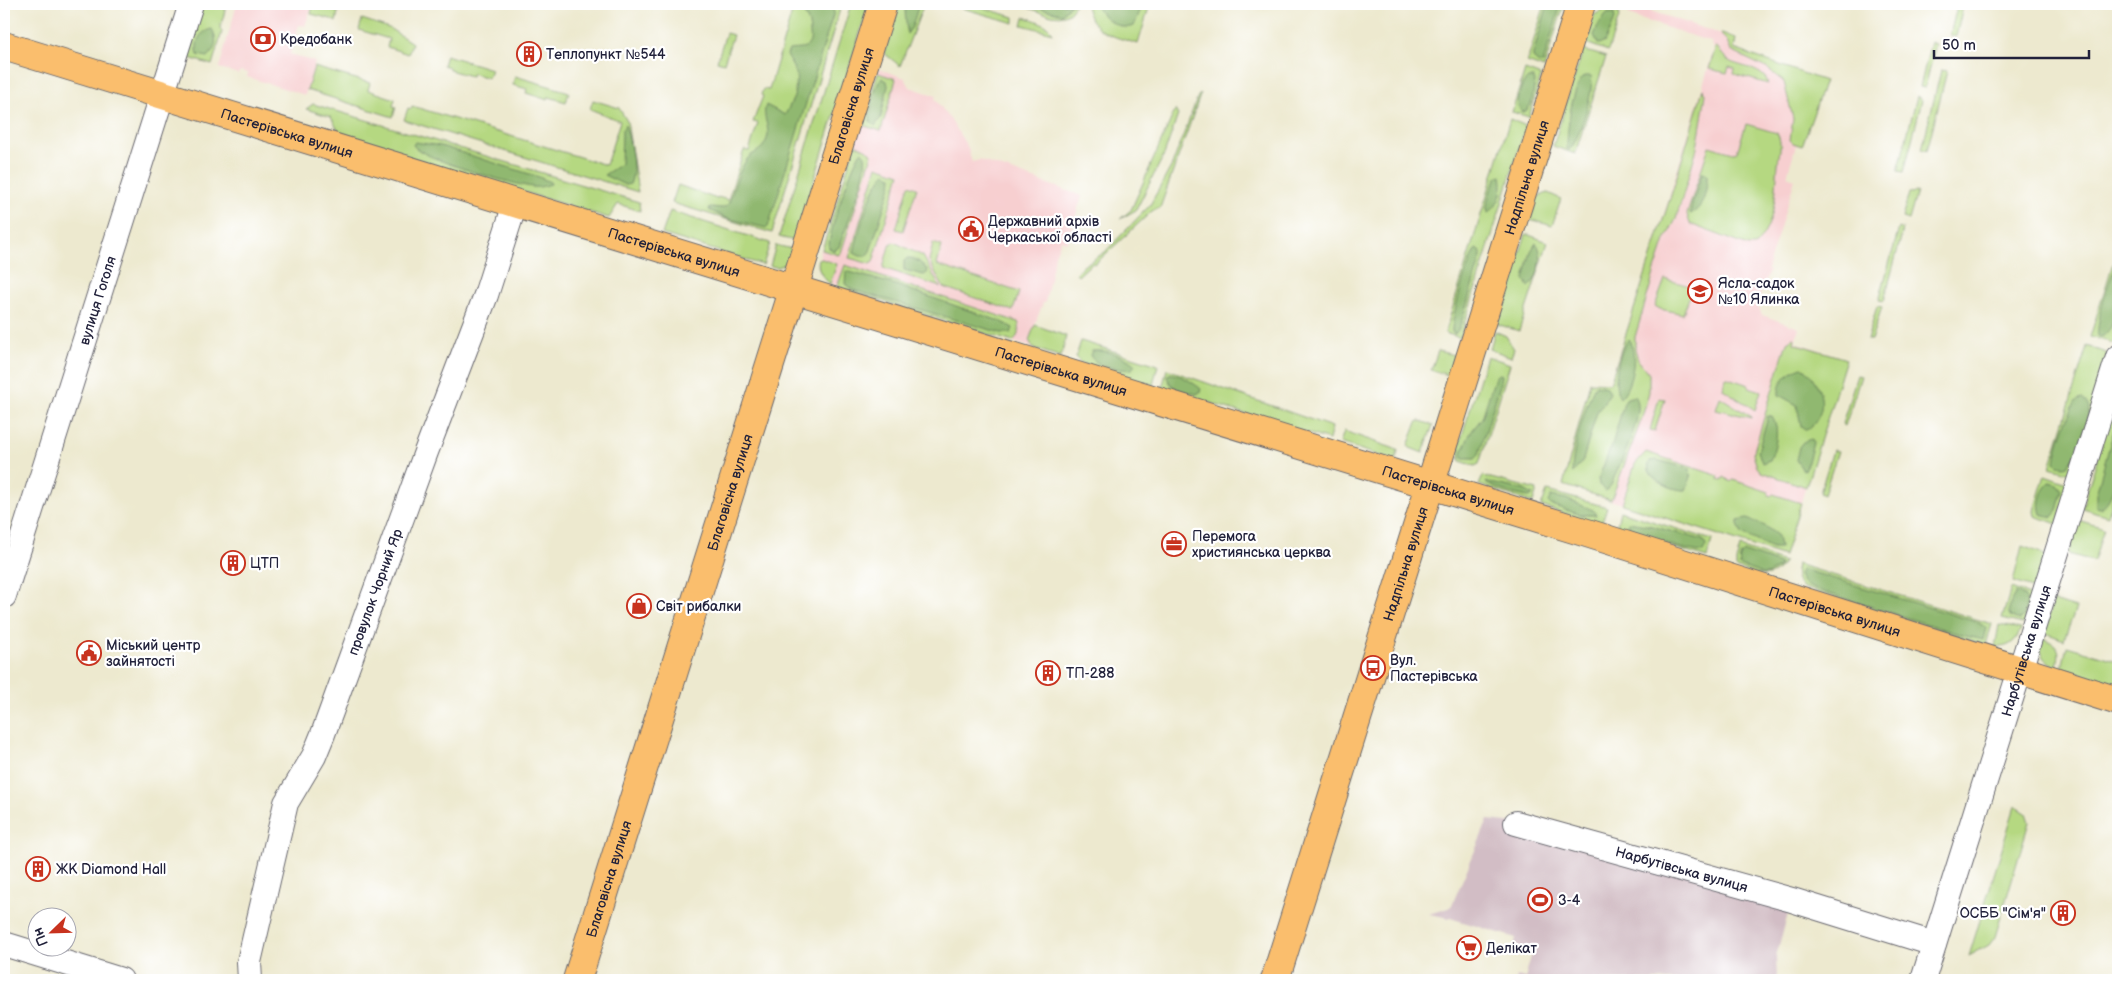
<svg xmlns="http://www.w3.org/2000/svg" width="2122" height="984" font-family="'Balsamiq Sans',sans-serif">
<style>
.built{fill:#f7cfd0}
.industrial{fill:#d2bdc5}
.green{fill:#b5d881;stroke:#6c7d5e}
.forest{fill:#90b86f;stroke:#596d55}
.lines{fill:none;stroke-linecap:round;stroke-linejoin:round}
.minor-casing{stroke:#69686f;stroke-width:26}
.major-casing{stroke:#69686f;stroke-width:30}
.minor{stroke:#fff;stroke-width:24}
.major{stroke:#fabe6d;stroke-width:28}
.labels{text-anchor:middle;stroke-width:4.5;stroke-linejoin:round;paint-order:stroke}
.poi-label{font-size:14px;fill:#22223b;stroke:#fff;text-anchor:start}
.street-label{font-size:14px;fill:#22223b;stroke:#fff}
</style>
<rect width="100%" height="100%" fill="#fff"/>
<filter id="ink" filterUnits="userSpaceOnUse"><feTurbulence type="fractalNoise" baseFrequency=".02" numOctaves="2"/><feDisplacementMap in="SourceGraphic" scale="10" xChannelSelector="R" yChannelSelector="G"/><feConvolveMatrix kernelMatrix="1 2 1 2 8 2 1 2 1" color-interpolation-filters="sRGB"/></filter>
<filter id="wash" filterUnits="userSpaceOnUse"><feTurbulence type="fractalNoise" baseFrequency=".0096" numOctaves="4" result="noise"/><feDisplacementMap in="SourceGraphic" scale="20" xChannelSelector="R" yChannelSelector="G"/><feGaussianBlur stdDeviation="1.12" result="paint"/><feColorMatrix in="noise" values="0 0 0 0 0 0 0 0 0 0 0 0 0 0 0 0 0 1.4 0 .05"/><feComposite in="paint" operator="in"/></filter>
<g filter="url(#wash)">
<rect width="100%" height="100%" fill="#ede9cf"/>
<!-- built -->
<g class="built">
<polygon points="237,4 306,4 312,6 305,26 299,25 290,54 315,62 305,95 247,77 248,73 240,71 238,74 219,68"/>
<polygon points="1632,5 1736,39 1734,49 1825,81 1802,146 1796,145 1787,176 1795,179 1767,270 1769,271 1757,304 1762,315 1799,328 1795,342 1846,359 1784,556 1563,485 1590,382 1610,382 1663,218 1714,49 1711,42 1628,15"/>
<polygon points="879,69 905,78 910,87 936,96 935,99 950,119 968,148 972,162 980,160 1082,196 1067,242 1061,240 1055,255 1045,303 1043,303 1029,340 1033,348 837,287 822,275 818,267 820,254"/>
</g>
<!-- industrial -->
<polygon class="industrial" points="1488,820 1516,823 1792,900 1776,956 1777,980 1516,980 1517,976 1525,978 1532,953 1514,946 1516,938 1450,918 1429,914 1451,907"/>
<!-- green -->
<g class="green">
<polygon points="203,4 227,4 220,28 222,32 212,65 186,57"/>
<polygon points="313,4 338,12 336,22 331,19 311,14"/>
<polygon points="767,4 835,4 841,6 772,233 672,203 678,185 717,199 718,197 728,200 744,150 749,151 758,123 753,122 763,96 761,95 763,89 769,90 792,12"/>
<polygon points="851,4 869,4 795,241 779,237"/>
<polygon points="900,4 924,4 900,66 884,53"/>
<polygon points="948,4 970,4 1014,17 1014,23"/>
<path d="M1017,4H1075C1073,8 1070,14 1064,15C1054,19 1028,7 1017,4Z"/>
<path d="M1086,4H1150L1138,44C1113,36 1090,33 1086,4Z"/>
<polygon points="1545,4 1564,4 1544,68 1527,62"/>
<polygon points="1957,6 1963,7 1956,37 1950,35"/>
<polygon points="1605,9 1620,14 1608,51 1586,43 1594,15"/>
<path d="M1024,17C1035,20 1047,23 1053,33L1022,25Z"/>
<polygon points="362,19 389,28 412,43 408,54 387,47 389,39 359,30"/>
<polygon points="726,33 733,35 724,63 717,61"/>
<polygon points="1719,33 1736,39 1734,49 1825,81 1802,146 1793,143 1790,140 1793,119 1784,82 1768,69 1731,51 1726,40"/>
<polygon points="1931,42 1936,44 1925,88 1920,87"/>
<path d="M1716,46C1720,50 1723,57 1729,61C1740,67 1766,69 1768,84L1734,74L1735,69L1729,67L1727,73L1709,69Z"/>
<polygon points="1583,50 1606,57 1575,154 1553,146"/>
<polygon points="446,55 491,69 488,78 472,73 471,76 449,70 449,67 443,65"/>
<polygon points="314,67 370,83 368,90 395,99 393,106 396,107 393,117 307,90"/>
<polygon points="1525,70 1541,76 1529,117 1512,112"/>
<polygon points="1941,70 1947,71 1927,151 1922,149"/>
<polygon points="878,73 896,79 881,131 861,125"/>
<polygon points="515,76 569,92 566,102 549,97 548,100 526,93 527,89 513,85"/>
<polygon points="1703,89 1706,94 1697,148 1676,219 1665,240 1655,270 1635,337 1635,349 1638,360 1649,374 1649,392 1642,418 1611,500 1563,485 1590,382 1610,383 1674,186"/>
<polygon points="1201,93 1160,208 1152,211 1095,264 1092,263 1078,276 1076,274 1083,266 1105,252 1150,205 1172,165 1198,96"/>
<polygon points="1917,96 1922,100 1904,172 1898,171"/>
<polygon points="593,100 619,108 627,121 638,192 404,120 408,108 411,109 412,106 606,165 620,121 590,109"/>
<polygon points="313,104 639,202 640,211 618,204 609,218 341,136 331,117 306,109"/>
<polygon points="1175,110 1178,115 1164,155 1136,210 1120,219 1131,210"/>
<polygon points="1510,119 1526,126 1460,338 1445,333"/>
<path d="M1746,124L1777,133C1783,144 1779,152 1778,164C1775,193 1777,222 1755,246H1748L1690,224L1687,214L1709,146L1733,153L1737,152Z"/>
<polygon points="855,144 871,152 872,155 841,253 838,255 822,250"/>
<polygon points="877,166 900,174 873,262 870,264 849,258"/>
<polygon points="909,185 917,188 903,231 896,229"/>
<polygon points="1917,192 1909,220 1902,218 1909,193"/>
<polygon points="1548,193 1561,199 1552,226 1530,219 1537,197"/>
<polygon points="670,211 770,243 763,265 662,234"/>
<polygon points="1899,228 1903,230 1884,301 1879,300"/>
<polygon points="1526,234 1548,242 1519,331 1497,324"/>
<polygon points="894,242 923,256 940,287 883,268 889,246"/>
<polygon points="933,243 942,246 937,265 1019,292 1013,311 943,287 929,261"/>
<polygon points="776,245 792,249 786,264 777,267 770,266"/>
<path d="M819,258L837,264L830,284C822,276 816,270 819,258Z"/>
<polygon points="2114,260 2118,262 2118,331 2114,343 2090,337"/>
<path d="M845,265L1018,322C1021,328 1018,337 1013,342L837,287Z"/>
<polygon points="1665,279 1693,287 1683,314 1660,309 1655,306"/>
<polygon points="1877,306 1882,307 1871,340 1867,340"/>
<polygon points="1035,325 1066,336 1061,357 1033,348 1029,340"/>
<polygon points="1495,331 1506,336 1514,349 1511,357 1490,349"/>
<polygon points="1793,338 1795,339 1794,343 1846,359 1806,487 1761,472 1757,467 1753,454 1787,342"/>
<polygon points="1081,341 1158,365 1153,385 1080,363 1076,356"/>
<polygon points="2087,346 2111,355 2073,474 2050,467"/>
<polygon points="1438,351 1454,355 1448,375 1431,370"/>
<polygon points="1487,356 1510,364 1479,464 1475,466 1460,461 1459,445"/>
<polygon points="1167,369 1332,427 1329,440 1162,388"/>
<polygon points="1857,375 1861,376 1845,426 1842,424"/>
<polygon points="1725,377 1749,385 1749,387 1761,391 1755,410 1723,389"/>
<polygon points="2118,392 2118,482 2108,516 2082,508"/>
<polygon points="1720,397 1752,417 1752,418 1716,409"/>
<polygon points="1659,398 1665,399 1655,431 1650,430"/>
<polygon points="1420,421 1433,425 1423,453 1410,448 1408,446 1417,422"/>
<polygon points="1344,431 1398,450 1396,461 1340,443"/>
<polygon points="1833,450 1838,451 1824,495 1820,493"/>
<polygon points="1646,452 1719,476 1718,479 1722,480 1724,477 1731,482 1733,480 1769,492 1768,495 1771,496 1773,494 1801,503 1784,556 1622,504 1635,464"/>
<polygon points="2045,475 2070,484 2057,524 2035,516 2034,510"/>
<polygon points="1483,476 1537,490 1533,503 1479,485"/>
<polygon points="1547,491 1607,507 1601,525 1541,506"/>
<polygon points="1620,511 1712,540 1707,558 1616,530"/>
<polygon points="2078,520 2104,528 2094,561 2068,554"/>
<polygon points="2022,546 2041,553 2045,558 2035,589 2013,582"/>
<path d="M1740,547L1784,562C1771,584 1756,574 1736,568V561Z"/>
<path d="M1797,564L1992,624L1986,645L1804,588C1794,581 1795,575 1797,564Z"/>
<polygon points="2011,588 2032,596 2023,624 2002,619"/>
<polygon points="2053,601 2076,608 2064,640 2043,632"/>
<path d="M1999,625L2021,629C2016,642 2009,648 1995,647Z"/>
<path d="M2041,637C2059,646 2061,647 2057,667C2044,661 2038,652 2041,637Z"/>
<polygon points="2067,646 2118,661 2118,685 2062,668"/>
<polygon points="2015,806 2026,813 2029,822 1995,937 1989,945 1969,956"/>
</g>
<!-- forest -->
<g class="forest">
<path d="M785,4H815L832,8L834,12L768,227L766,228L726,218L709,210L710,207L722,208L728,205C733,192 739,168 748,158C755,151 762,152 767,139C771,128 761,116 766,105L785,115L794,97L797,76L787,55L789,50C794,49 800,50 804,48C810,45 811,40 810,34C810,16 801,9 785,4Z"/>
<polygon points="906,4 919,4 912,27 907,34 905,11"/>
<polygon points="1027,4 1071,4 1062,14"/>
<path d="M1095,4H1143L1134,26C1121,32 1100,16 1095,4Z"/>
<polygon points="1548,4 1561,4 1543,63 1539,63 1533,58 1533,54"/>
<polygon points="1608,13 1614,14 1615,19 1604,43 1598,44 1594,35 1600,22"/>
<path d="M212,29C218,39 216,49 208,57L198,55C195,43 198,32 212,29Z"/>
<path d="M1584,76H1591C1595,88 1579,142 1569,150L1567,149C1567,130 1571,89 1584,76Z"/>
<path d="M882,78L887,81L888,86L881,117L875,126L870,121C870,109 874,86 882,78Z"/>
<path d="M1528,78H1534L1535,82L1531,104L1526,111L1522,112L1518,106C1519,96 1520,84 1528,78Z"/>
<path d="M625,125C630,141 637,169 630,184L625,185L604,175L621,164L622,130Z"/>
<path d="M415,142L441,146L539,177L550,182L551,184C544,186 539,188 532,187C512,184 421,159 413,145Z"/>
<path d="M861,152L865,155C869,173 845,228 839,247L834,251L829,248C827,236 853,161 861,152Z"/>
<path d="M886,173L892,177L891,186L870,251L866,256H860L854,253C858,233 871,185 886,173Z"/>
<path d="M1702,173H1706L1707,175C1707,189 1705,208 1690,214L1692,204Z"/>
<path d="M1498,176H1501C1504,189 1500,206 1488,213C1484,204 1492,185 1498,176Z"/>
<path d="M1536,243C1545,254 1539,277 1529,287L1524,279L1531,251Z"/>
<path d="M1476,249L1481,252V257L1460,327L1455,334L1452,332C1451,319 1468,258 1476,249Z"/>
<path d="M907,258C917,258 923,264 928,272L924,275L904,270V261Z"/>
<path d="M2118,266C2118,289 2122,322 2102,337L2098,336C2096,324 2109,273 2118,266Z"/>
<polygon points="846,271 896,285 1002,322 1013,328 1011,333 1001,333 853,290 845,284"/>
<path d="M1628,339C1639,352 1632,387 1620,398C1611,384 1619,352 1628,339Z"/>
<path d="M1092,351C1104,349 1127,356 1135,365L1131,370C1118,369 1095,367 1090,355Z"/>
<path d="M1802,367C1808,370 1812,376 1815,382C1825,399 1824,415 1809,429H1805L1801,426L1797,405L1779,395C1778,381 1789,371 1802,367Z"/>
<path d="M1169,374C1180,373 1192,382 1201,389L1200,392L1197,394C1184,391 1171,391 1167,376Z"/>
<polygon points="1500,374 1502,375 1501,382 1479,454 1475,458 1462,458 1462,452 1471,432 1482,418 1494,380 1497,375"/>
<path d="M1596,385L1607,387L1610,393L1597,412L1583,460L1573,473C1568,465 1588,394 1596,385Z"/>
<path d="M1635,396C1648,411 1618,467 1611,485L1606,491L1599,485L1598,479L1612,445L1624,403L1627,398Z"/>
<path d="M2082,399C2087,402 2089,406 2089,412C2088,422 2077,457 2069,464C2065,467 2062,466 2058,465L2055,462C2058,441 2066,420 2076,401Z"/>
<path d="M1768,416H1772C1780,429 1776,446 1770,460L1762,463L1758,451Z"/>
<path d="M2118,416C2118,437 2122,498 2100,508L2096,507V494Z"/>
<polygon points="1811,439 1813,443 1806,469 1803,470 1796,460 1799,447 1803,442"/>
<path d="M1657,460L1690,469L1691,477L1686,490C1673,491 1641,477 1650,461Z"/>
<path d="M1486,482L1524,490L1533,495L1529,497C1514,495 1500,490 1487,484Z"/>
<path d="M2050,482L2057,484L2062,490L2057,511L2052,517L2041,514C2037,503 2041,490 2050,482Z"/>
<polygon points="1551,496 1566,499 1593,510 1596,515 1581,515 1551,505 1548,502"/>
<polygon points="1747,519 1765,526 1778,536 1780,548 1772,548 1742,534 1738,525 1738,521"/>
<path d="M1629,522L1652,526L1703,540L1706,546L1703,552C1686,552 1642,536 1628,526Z"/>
<path d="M1745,552L1780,564L1778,568L1768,574H1762L1740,566C1739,561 1739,554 1745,552Z"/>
<path d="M1802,569L1977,622L1987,628L1984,640L1962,635L1824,592C1813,588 1802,587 1799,574Z"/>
<polygon points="2016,592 2024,596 2027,601 2024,615 2020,620 2011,617 2008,612 2012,599"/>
</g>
</g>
<g filter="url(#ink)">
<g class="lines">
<defs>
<g id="minor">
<path id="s1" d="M4,596L191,4"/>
<path id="s2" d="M1516,823L1792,900L1934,944"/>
<polyline points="4,944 121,980"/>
<path id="s3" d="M250,980L249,962L286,803L314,756L323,734L426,452L486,295L515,204"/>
<path id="s4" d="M1923,980L2118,357"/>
</g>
<g id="major">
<path id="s5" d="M4,46L1587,533L2118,701"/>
<path id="s6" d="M577,980L883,4"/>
<path id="s7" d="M1275,980L1581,4"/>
</g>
</defs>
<!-- minor casing -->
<use href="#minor" class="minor-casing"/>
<!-- major casing -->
<use href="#major" class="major-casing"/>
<!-- minor -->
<use href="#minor" class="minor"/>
<!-- major -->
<use href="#major" class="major"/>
</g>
</g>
<!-- icons -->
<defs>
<symbol id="bank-ring" viewBox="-11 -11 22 22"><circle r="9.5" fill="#fff" stroke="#c8321e" stroke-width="1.5"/><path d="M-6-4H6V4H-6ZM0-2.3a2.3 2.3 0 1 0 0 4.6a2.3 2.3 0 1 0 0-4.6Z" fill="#c8321e"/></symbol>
<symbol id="building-ring" viewBox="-11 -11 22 22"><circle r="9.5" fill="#fff" stroke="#c8321e" stroke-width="1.5"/><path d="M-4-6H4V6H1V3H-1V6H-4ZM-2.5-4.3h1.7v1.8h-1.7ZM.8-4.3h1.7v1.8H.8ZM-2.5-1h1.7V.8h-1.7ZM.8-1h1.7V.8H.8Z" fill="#c8321e"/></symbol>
<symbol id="civic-ring" viewBox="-11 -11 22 22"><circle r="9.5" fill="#fff" stroke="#c8321e" stroke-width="1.5"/><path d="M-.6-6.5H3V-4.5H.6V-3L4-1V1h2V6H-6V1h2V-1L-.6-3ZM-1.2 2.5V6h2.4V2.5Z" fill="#c8321e"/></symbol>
<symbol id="school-ring" viewBox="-11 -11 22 22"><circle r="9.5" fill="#fff" stroke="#c8321e" stroke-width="1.5"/><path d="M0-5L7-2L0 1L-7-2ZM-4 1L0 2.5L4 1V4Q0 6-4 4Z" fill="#c8321e"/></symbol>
<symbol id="office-ring" viewBox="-11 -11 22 22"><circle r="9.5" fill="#fff" stroke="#c8321e" stroke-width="1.5"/><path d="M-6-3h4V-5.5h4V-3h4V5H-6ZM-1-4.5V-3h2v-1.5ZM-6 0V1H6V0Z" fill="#c8321e"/></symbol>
<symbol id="shop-ring" viewBox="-11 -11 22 22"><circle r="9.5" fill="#fff" stroke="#c8321e" stroke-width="1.5"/><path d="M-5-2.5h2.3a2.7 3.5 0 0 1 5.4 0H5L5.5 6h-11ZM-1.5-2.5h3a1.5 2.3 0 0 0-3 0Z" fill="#c8321e"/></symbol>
<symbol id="bus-ring" viewBox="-11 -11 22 22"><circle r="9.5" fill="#fff" stroke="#c8321e" stroke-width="1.5"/><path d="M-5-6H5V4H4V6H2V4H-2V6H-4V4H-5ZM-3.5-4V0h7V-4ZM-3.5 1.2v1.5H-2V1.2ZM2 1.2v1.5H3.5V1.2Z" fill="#c8321e"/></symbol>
<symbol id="stadium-ring" viewBox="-11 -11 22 22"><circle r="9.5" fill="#fff" stroke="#c8321e" stroke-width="1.5"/><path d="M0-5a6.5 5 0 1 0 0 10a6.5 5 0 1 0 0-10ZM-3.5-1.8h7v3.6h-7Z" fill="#c8321e"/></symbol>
<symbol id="supermarket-ring" viewBox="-11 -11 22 22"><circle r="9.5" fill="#fff" stroke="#c8321e" stroke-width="1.5"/><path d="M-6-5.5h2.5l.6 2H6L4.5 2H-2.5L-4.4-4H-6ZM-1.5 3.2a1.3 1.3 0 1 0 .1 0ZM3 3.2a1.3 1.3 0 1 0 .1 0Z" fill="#c8321e"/></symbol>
</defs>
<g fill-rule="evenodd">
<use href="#bank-ring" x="249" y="25" width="28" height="28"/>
<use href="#building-ring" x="515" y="40" width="28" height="28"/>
<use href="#civic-ring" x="957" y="215" width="28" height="28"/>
<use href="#school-ring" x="1686" y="277" width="28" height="28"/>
<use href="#office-ring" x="1160" y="530" width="28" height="28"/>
<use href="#building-ring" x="219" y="549" width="28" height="28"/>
<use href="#shop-ring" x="625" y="592" width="28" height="28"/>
<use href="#civic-ring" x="75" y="639" width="28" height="28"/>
<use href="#bus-ring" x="1359" y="654" width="28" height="28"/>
<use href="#building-ring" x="1034" y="659" width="28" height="28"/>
<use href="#building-ring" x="24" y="855" width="28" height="28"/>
<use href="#stadium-ring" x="1526" y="886" width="28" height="28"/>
<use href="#building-ring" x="2049" y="899" width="28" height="28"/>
<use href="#supermarket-ring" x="1455" y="934" width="28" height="28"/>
</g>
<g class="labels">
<!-- poi labels -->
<g class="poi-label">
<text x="280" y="44">Кредобанк</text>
<text x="546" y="59">Теплопункт №544</text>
<text x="988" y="226">Державний архів<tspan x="988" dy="16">Черкаської області</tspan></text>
<text x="1718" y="288">Ясла-садок<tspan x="1718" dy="16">№10 Ялинка</tspan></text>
<text x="1192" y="541">Перемога<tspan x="1192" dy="16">християнська церква</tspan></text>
<text x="250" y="568">ЦТП</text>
<text x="656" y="611">Світ рибалки</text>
<text x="106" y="650">Міський центр<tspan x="106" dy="16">зайнятості</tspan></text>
<text x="1390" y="665">Вул.<tspan x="1390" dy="16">Пастерівська</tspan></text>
<text x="1066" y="678">ТП-288</text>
<text x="56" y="874">ЖК Diamond Hall</text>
<text x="1558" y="905">3-4</text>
<text x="2046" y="918" text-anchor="end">ОСББ "Сім'я"</text>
<text x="1486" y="953">Делікат</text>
</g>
<!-- street labels -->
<g class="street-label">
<text dy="5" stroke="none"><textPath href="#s6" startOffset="916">Благовісна вулиця</textPath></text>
<text dy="5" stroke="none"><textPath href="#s5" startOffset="296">Пастерівська вулиця</textPath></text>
<text dy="5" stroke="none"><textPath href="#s7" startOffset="841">Надпільна вулиця</textPath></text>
<text dy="5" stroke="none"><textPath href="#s5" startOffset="701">Пастерівська вулиця</textPath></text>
<text dy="5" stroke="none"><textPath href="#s1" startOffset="310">вулиця Гоголя</textPath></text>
<text dy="5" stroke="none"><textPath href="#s5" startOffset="1106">Пастерівська вулиця</textPath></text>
<text dy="5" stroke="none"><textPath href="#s5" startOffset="1511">Пастерівська вулиця</textPath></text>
<text dy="5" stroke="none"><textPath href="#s6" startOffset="511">Благовісна вулиця</textPath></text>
<text dy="5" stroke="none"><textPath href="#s7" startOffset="436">Надпільна вулиця</textPath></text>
<text dy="5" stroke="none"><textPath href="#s3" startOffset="411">провулок Чорний Яр</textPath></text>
<text dy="5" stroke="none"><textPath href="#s5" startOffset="1916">Пастерівська вулиця</textPath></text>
<text dy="5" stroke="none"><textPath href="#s4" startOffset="345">Нарбутівська вулиця</textPath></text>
<text dy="5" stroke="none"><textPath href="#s2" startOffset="172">Нарбутівська вулиця</textPath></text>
<text dy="5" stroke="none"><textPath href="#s6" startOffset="106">Благовісна вулиця</textPath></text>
</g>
</g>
<!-- margin -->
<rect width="2122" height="984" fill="none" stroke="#fff" stroke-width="20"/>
<!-- north arrow -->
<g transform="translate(52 932) rotate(247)"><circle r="24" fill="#ffffff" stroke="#a7a7b1"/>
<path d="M0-4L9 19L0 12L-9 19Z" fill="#c8321e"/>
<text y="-8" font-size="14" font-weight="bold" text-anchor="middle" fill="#22223b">Пн</text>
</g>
<!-- scale -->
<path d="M1934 50v8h155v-8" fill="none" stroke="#22223b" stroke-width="2.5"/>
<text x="1942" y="50" font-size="15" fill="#22223b" stroke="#ffffff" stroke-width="4" paint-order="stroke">50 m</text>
</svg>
